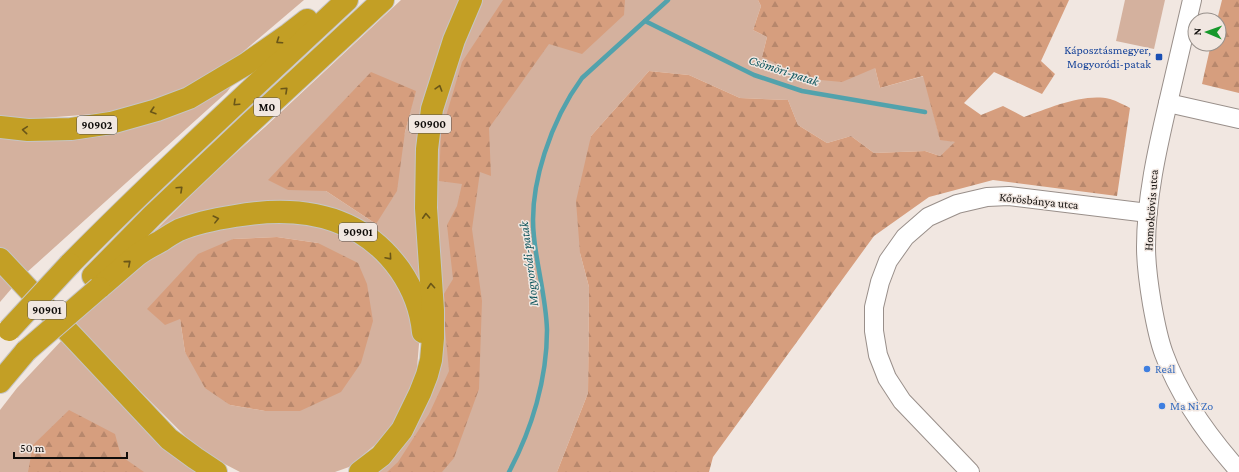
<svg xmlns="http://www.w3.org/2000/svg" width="1239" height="472" font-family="'Crimson Pro',serif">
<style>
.green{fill:#d4b19e;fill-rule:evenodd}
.forest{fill:url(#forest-firs)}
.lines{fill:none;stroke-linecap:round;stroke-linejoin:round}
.stream{stroke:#52a2ac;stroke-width:4.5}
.minor-casing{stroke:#998f8a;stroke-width:20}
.highway-casing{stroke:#c6c5c4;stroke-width:24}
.minor{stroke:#fff;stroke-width:18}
.highway{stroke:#c39f25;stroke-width:22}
.highway-bridge-casing{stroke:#c6c5c4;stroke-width:24;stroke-linecap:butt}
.highway-bridge{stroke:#c39f25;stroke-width:22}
.oneway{stroke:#6a5618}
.transit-dot{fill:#1a4fb4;stroke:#f1e7e1;stroke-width:1.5}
.shop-dot{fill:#3f7fe0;stroke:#f1e7e1;stroke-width:1.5}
.labels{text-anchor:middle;stroke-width:3;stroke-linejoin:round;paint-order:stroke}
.shield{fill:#f1e7e1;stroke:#544e4b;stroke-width:1}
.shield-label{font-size:11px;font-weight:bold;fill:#100d0b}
.transit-label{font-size:12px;fill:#164399;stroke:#f1e7e1;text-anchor:end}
.street-label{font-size:12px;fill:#100d0b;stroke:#f1e7e1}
.shop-label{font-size:12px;fill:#366cbe;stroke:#f1e7e1;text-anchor:start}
.water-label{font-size:13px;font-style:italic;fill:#0c545c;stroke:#f1e7e1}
</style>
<defs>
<pattern id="forest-firs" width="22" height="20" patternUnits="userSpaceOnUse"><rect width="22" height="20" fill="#d69e7e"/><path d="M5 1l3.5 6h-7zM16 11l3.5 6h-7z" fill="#b7876c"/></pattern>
</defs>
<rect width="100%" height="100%" fill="#f1e7e1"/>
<!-- green -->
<g class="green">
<polygon points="0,0 304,0 230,63 195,85 134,108 108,113 30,119 0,116"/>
<path d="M401,0H461L443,40L423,287L340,214L151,235L208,178L265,127ZM415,91L405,132L376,224L326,191Z"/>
<polygon points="476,0 758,0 761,6 753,30 767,37 762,57 875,68 880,88 924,76 940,139 956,142 940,156 925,151 874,153 851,136 827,143 798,125 788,100 740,98 689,75 649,71 591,136 580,253 589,287 588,393 557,472 372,472 410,433 435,256 436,124"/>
<polygon points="1125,0 1165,0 1154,49 1116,41"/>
<polygon points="235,81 227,92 25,274 0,247 0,137 28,140"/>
<path d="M245,223H314L358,240L383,261L412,313L419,344L417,368L412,388L403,409L388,432L376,444L349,467L335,472H240L219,461L205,452L185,436L72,323L131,269L183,238ZM277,237L318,243L300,411H265L230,405L185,352L180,319L233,239Z"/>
<polygon points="0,275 12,288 0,302"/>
<polygon points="63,339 199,472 0,472 0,410 17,388"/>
</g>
<!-- forest -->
<g class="forest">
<polygon points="503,0 625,0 624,15 582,54 549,44 489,128 491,176 480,172 472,229 482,301 479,389 454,458 442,472 387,472 398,462 429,414 449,371 442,297 453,279 447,225 457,206 462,184 439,181 441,133 462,62"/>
<path d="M758,0H1069L1041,61L1055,74L1042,94L994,72L964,103L981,115L1003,106L1024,117C1050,108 1083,93 1110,99C1117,101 1124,105 1130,108L1117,196L993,180L929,197L874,236L713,457L709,472H557L588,393L589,287L580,253L576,201L591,136L649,71L689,75L740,98L788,100L798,125L827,143L851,136L874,153L925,151L940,156L955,142L940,140L923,76L880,88L875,68L842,82L810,79L762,57L767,37L753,30L761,6Z"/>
<polygon points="1222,0 1239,0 1239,93 1202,84 1211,44 1219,44 1219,20 1217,20"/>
<polygon points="371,72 416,91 405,132 397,191 376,224 326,191 288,190 268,180"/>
<polygon points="277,237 318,243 358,263 367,284 373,321 361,363 341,392 300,411 265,411 230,405 205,388 185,352 180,319 165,325 147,309 198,254 233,239"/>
<polygon points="69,410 115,434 121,456 144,472 28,472 33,445"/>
</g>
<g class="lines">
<!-- stream -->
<g class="stream">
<polyline points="645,21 754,75 802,91 925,112"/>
<path d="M509,472C532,429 547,379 547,330C546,298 537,268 534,237C528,185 552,119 582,78L668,0"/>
</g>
<defs>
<g id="minor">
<path d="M1192,0C1184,34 1176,69 1168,103C1157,150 1146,199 1146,247C1146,266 1149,286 1152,304C1155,321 1158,338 1164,354C1180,398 1208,436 1239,471"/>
<polyline points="1168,103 1239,119"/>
<polyline points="970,472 902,401 887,378 878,355 874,331 874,307 880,282 888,261 905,237 928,217 957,204 987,197 1009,196 1148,213"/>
</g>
<g id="highway">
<polyline points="0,127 28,130 71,129 111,123 157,110 189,98 246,64 289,34 307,20"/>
<polyline points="0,259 169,439 195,458 216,472"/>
<path d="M70,264C160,173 254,87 347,0"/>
<polyline points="93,276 152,216 249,124 383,0"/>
<path d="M99,288C111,278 123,267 135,257C143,250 152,246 161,241C167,237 173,233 179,230C196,223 216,219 235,216C298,205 360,214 400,270C413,289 421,310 423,332"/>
<polyline points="0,382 26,351"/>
<polyline points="360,472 381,456 402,430 420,393 427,375 431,360 433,338 433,310 426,208 427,149 432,109 454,40 471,0"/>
</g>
</defs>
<!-- minor casing -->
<use href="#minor" class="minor-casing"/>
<!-- highway casing -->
<use href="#highway" class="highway-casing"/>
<!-- minor -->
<use href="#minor" class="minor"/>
<!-- highway -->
<use href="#highway" class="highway"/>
<defs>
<g id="highway-bridge">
<polyline points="9,330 70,264"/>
<polyline points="26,351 99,288"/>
</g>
</defs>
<!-- highway-bridge casing -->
<use href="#highway-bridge" class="highway-bridge-casing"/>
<!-- highway-bridge -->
<use href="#highway-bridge" class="highway-bridge"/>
</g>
<!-- one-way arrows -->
<defs><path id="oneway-chevron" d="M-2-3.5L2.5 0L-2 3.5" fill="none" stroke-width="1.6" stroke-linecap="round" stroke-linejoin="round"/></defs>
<g class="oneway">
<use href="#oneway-chevron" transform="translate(279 41) rotate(146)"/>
<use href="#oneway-chevron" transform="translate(439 88) rotate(-73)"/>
<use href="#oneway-chevron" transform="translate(285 90) rotate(-43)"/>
<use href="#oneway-chevron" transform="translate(236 103) rotate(137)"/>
<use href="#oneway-chevron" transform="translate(153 111) rotate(163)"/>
<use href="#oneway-chevron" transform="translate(25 130) rotate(-175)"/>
<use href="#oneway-chevron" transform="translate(180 189) rotate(-43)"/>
<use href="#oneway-chevron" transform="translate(426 216) rotate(-93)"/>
<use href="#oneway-chevron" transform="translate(216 219) rotate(-14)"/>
<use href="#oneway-chevron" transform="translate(389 257) rotate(49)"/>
<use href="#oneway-chevron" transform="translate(128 263) rotate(-41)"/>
<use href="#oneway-chevron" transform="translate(431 286) rotate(-94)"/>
</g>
<!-- markers -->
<rect class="transit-dot" x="1155" y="53" width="8" height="8" rx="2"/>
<g class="shop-dot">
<circle cx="1147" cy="369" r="4"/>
<circle cx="1162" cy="406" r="4"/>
</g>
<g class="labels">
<!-- shield labels -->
<g class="shield">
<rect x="254" y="98" width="26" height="18" rx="3"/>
<rect x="409" y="115" width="42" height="18" rx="3"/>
<rect x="77" y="116" width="40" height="18" rx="3"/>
<rect x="339" y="223" width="38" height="18" rx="3"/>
<rect x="28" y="301" width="38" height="18" rx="3"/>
</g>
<g class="shield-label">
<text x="267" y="111">M0</text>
<text x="430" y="128">90900</text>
<text x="97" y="129">90902</text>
<text x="358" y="236">90901</text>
<text x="47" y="314">90901</text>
</g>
<!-- transit labels -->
<g class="transit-label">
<text x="1151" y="54">Káposztásmegyer,<tspan x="1151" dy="14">Mogyoródi-patak</tspan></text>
</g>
<!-- street labels -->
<g class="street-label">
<text transform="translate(1039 201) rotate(6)" y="4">Kőrösbánya utca</text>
<text transform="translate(1151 210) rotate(-86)" y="4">Homoktövis utca</text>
</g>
<!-- shop labels -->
<g class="shop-label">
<text x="1155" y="373">Reál</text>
<text x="1170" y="410">Ma Ni Zo</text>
</g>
<!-- water labels -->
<g class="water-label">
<text transform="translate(784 70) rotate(18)" y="5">Csömöri-patak</text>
<text transform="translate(528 264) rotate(-97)" y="5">Mogyoródi-patak</text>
</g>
</g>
<!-- north arrow -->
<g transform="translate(1207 32) rotate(272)"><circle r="19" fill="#f1e7e1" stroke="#97908b"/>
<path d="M0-3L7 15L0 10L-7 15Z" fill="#17982b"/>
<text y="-6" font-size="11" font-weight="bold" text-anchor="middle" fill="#100d0b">N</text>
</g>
<!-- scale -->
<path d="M14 452v6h113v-6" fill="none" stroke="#100d0b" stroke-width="2"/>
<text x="20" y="452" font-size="12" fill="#100d0b" stroke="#f1e7e1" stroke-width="3" paint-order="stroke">50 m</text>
</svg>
